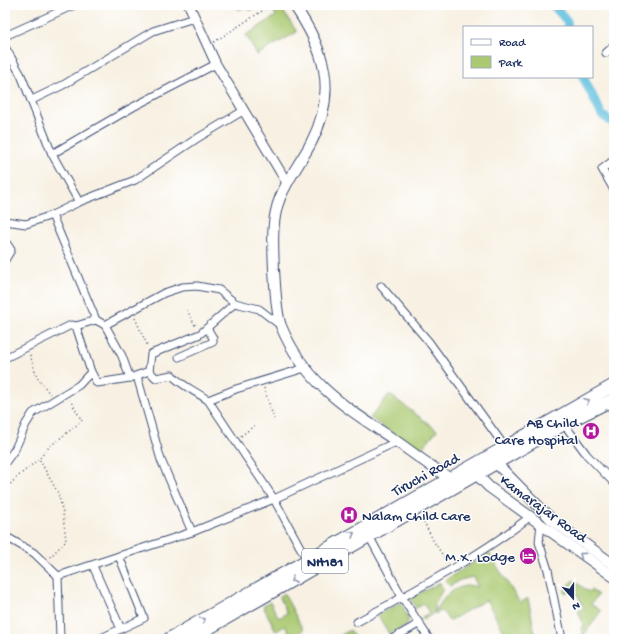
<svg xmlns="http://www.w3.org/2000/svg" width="619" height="644" font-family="'Gochi Hand',sans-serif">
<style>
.green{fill:#aac971;stroke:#627c68}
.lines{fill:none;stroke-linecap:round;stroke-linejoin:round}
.canal{stroke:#5fbfde;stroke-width:9}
.minor-casing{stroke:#3c4c72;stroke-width:9}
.tertiary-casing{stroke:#3c4c72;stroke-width:11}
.secondary-casing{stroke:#3c4c72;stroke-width:12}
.trunk-casing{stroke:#3c4c72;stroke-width:14}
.path{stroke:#3c4c72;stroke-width:1.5;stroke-dasharray:1 3;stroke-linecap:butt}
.minor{stroke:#fff;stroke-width:7}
.tertiary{stroke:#fff;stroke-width:9}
.secondary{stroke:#fff;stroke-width:10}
.trunk{stroke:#fff;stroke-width:12}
.oneway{stroke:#8d97ae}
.labels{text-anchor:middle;stroke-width:3;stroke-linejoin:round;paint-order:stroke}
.shield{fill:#fff;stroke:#5f6d8e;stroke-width:1}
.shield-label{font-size:14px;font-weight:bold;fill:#1b2f5e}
.poi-label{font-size:15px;fill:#1b2f5e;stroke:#fff;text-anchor:end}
.street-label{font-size:15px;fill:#1b2f5e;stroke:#fff}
</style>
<rect width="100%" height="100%" fill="#fff"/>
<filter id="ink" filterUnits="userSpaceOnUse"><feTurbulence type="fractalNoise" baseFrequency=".025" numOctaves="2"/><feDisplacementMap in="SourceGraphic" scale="8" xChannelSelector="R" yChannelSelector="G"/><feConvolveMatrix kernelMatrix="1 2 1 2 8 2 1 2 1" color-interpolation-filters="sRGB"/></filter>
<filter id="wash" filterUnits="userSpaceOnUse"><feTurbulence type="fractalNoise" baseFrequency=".012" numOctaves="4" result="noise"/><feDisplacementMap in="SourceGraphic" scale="16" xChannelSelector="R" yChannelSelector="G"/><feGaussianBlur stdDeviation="0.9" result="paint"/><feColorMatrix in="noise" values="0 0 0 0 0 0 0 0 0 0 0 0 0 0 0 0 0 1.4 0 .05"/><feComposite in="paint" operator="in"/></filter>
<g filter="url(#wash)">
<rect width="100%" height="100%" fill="#f8f1e3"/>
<!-- green -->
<g class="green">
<polygon points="236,5 259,5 250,11 246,6 239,10"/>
<polygon points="263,5 279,5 297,32 257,55 246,35 276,16 271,7 266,10"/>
<polygon points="389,394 437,430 419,452 402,437 400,438 370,418"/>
<path d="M489,553L520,603L528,598L536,639H508L486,600L449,621L442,611L435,614C441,596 460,581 478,587L473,577L460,580L450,586L445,580Z"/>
<polygon points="573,580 589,592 591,590 598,595 591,604 601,611 581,639 579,636 583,634 582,627 584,626 578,611 584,608 577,594 573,595 572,590 565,593 564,591"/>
<polygon points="440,583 443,589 435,604 434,613 423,620 422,617 429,613 424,604 416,608 410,598"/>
<polygon points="284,593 303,630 297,634 299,639 292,639 285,626 276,631 263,606 270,602 279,618 287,613 279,596"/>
<polygon points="401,602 409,620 406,625 389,634 378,615"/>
<polygon points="350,630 355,639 334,639"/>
</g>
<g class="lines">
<!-- canal -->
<g class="canal">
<polyline points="553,5 567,21 568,27"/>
<polyline points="583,77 602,115 614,124"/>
</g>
</g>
</g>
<g filter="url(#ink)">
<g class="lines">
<defs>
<g id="minor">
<polyline points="5,36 74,5"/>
<polyline points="5,47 21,75 52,154 79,202"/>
<polyline points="606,53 614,46"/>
<polyline points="32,100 63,85 153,31 194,18"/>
<polyline points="52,154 133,107 216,64"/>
<polyline points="614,160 602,169 614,190"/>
<polyline points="52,215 96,320"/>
<polyline points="5,221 26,224 52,215 79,202 135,180 196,139 243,111"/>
<polyline points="5,241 11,250 5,260"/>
<polyline points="381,286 429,342 505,447"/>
<polyline points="105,325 122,356 130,378"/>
<polyline points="179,357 213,342 213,338 207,328"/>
<polyline points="5,358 71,325 76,326 96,320 105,325 164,293 182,287 197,286 219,290 235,303 259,309 280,325"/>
<path d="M149,371L156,378L172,375C182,386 195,391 208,400L274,499L307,560"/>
<polyline points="91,372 97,383 130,378 149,371 151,354 200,334 235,303"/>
<polyline points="137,376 161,460 192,532"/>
<polyline points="208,400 236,389 305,368"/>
<polyline points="607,403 614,410"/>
<polyline points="564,424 587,455 614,483"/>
<polyline points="5,463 15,449 26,424 33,413 79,385 91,372 76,326"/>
<polyline points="541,524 539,542 548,570 562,639"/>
<polyline points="5,536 34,553 58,576 192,532 274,499 396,442"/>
<polyline points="369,536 402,597 429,639"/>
<polyline points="93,566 121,629"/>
<polyline points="58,576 60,639"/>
<path d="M357,622C417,589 477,558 531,516"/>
<polyline points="99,639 144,618 119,556"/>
<polyline points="392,639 420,623"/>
</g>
<polyline id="tertiary" points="189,5 216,64 287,183"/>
<g id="secondary">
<path d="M294,5C325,50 338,91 311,143C301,162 288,178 280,198C271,220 273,246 274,269C275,284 276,313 281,326C305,384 347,408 396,441C416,455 435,470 456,482"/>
<polyline points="496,463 552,520 614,565"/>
<polyline points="476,474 489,487 614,577"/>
</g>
<g id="trunk">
<polyline points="169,639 614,385"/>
<polyline points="190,639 564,424 614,399"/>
</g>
</defs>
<!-- minor casing -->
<use href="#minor" class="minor-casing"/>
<!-- tertiary casing -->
<use href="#tertiary" class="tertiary-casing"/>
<!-- secondary casing -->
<use href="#secondary" class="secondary-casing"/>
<!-- trunk casing -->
<use href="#trunk" class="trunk-casing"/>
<!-- path -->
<g class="path">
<polyline points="214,42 265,9"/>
<polyline points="187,310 196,327"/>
<polyline points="135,318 148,347"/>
<polyline points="30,355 37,377 50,394"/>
<polyline points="264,388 274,419"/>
<polyline points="241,436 255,425"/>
<polyline points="5,490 16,478 39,459"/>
<polyline points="422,518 434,542 448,563"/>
<polyline points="50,557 66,541 63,513 58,493 39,459 49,447 82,421 70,400"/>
</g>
<!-- minor -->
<use href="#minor" class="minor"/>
<!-- tertiary -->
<use href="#tertiary" class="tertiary"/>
<!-- secondary -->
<use href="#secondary" class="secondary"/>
<!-- trunk -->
<use href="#trunk" class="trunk"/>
</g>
<!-- one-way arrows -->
<defs><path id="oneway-chevron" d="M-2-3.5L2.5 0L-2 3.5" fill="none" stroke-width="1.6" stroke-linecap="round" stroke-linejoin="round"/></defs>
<g class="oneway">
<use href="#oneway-chevron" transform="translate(587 401) rotate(-29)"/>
<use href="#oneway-chevron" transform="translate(352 534) rotate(-30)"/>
<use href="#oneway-chevron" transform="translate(582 555) rotate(-144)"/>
<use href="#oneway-chevron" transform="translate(293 580) rotate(150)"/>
<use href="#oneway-chevron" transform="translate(203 620) rotate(-30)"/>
</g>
</g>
<!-- icons -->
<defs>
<symbol id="hospital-disc" viewBox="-11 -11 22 22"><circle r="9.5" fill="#b5179e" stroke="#fff"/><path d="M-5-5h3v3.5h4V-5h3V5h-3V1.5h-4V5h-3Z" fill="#fff"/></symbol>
<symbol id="hotel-disc" viewBox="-11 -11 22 22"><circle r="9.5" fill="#b5179e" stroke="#fff"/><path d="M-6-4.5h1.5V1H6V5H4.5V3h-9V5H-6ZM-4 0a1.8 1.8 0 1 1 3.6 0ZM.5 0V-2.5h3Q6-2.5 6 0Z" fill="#fff"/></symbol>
</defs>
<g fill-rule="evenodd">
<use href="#hospital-disc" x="581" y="421" width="20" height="20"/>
<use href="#hospital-disc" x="339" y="505" width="20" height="20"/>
<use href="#hotel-disc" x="518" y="546" width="20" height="20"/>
</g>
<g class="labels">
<!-- shield labels -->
<rect class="shield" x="302" y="549" width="46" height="24" rx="3"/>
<g class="shield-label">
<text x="325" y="566">NH181</text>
</g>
<!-- poi labels -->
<g class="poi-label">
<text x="578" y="427">AB Child<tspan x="578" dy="17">Care Hospital</tspan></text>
<text x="362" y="520" text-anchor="start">Nalam Child Care</text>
<text x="515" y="561">M.X. Lodge</text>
</g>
<!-- street labels -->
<g class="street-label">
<text transform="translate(425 474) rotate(-29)" y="5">Tiruchi Road</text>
<text transform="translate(544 508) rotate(36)" y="5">Kamarajar Road</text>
</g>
</g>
<!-- margin -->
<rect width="619" height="644" fill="none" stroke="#fff" stroke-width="20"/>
<!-- legend -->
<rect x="463" y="26" width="130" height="52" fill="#ffffff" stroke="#a4acbf"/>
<rect x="471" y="39" width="20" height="6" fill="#ffffff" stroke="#a4acbf"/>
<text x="499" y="46" font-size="12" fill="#1b2f5e">Road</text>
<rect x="471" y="56" width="20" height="12" fill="#aac971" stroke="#a4acbf"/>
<text x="499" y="66" font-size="12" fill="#1b2f5e">Park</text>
<!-- north arrow -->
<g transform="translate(573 598) rotate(159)" stroke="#ffffff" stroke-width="3" paint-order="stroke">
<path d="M0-3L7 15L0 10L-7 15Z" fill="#1b2f5e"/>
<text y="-6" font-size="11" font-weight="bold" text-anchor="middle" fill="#1b2f5e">N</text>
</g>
</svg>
